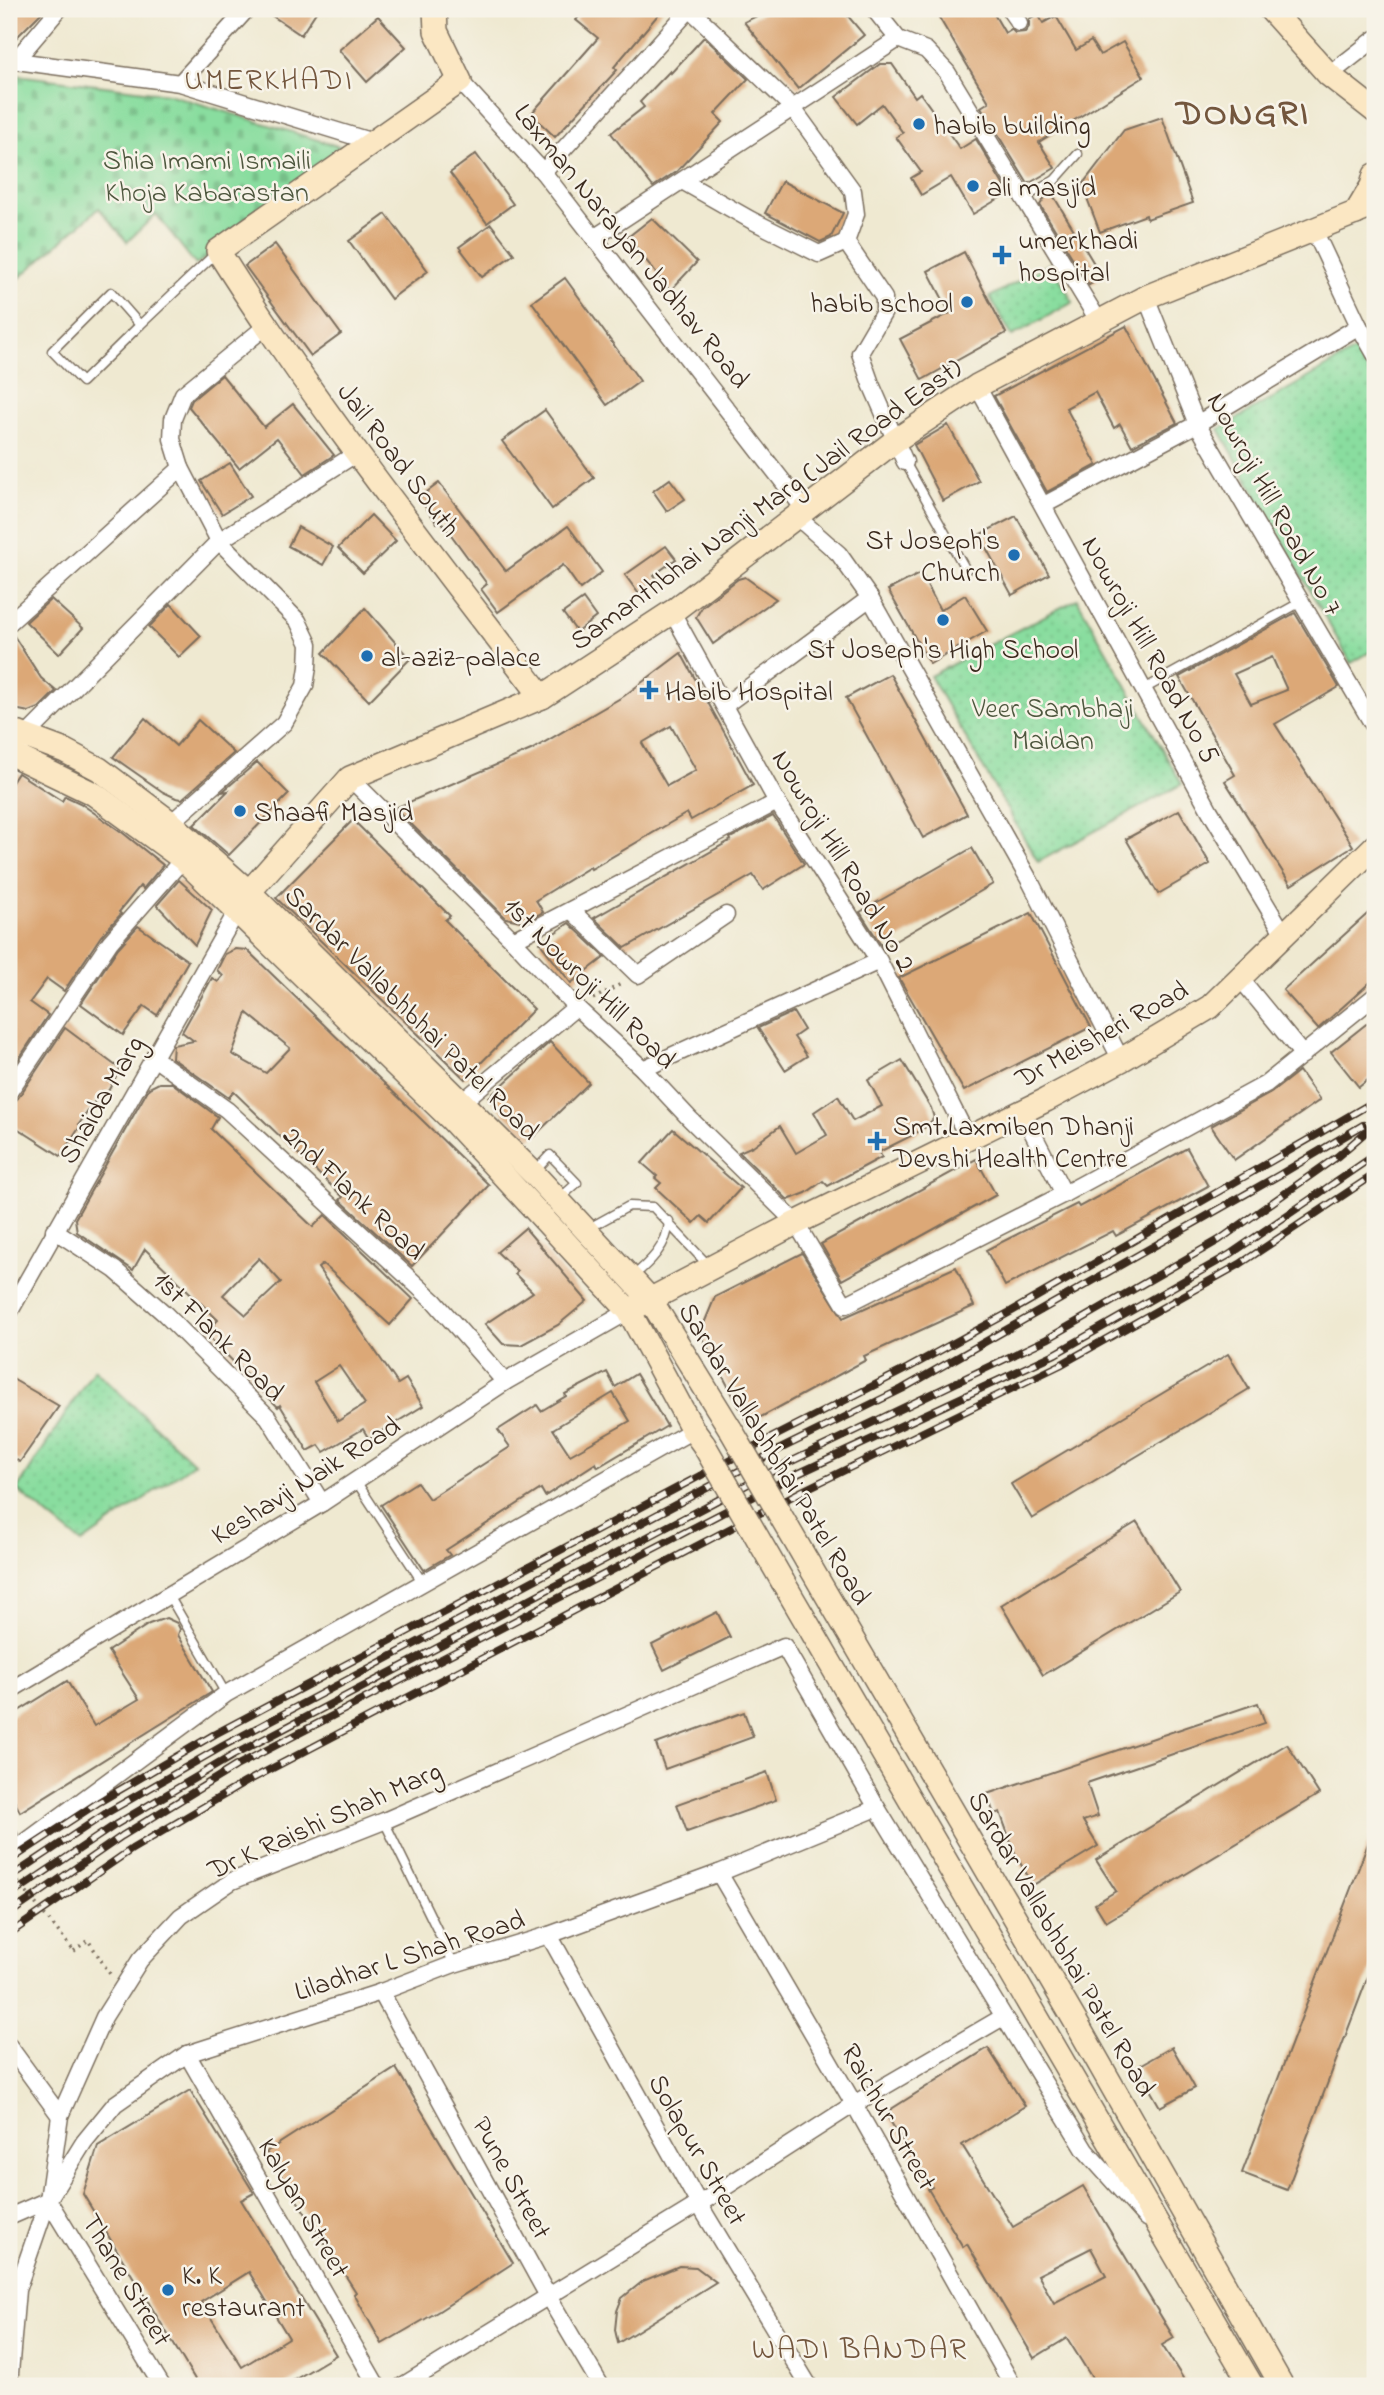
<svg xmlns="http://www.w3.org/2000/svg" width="1384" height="2395" font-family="'Indie Flower',sans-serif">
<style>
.cemetery{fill:url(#cemetery-stones);stroke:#62845e;stroke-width:2}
.park{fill:url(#park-dots);stroke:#62845e;stroke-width:2}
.building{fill:#dca877;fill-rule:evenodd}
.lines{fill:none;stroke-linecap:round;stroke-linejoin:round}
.lane-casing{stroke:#7a6d5d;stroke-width:11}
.street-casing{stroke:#7a6d5d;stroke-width:19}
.secondary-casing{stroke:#7a6d5d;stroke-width:26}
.path{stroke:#7a6d5d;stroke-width:3.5;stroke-dasharray:2 5;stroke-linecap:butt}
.lane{stroke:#fff;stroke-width:8}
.street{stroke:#fff;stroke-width:16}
.secondary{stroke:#fbe7c3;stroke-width:23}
.rail-casing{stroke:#3b2a1e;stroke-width:8}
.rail{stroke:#f7f3e8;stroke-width:5;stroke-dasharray:16;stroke-linecap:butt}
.secondary-bridge-casing{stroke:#7a6d5d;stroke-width:26;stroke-linecap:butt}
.path-bridge{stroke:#7a6d5d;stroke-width:3.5;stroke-dasharray:2 5;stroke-linecap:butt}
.secondary-bridge{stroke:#fbe7c3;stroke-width:23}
.poi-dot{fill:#1f6fb2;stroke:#f7f3e8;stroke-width:2.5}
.labels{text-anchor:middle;stroke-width:5;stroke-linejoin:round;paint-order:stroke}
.poi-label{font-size:28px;fill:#3b2a1e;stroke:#f7f3e8;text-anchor:start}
.park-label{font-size:28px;fill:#4e573e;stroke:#f7f3e8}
.street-label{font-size:28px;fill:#3b2a1e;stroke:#f7f3e8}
.neighbourhood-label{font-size:30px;letter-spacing:2px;fill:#73563d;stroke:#f7f3e8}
.district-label{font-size:35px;font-weight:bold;letter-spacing:2px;fill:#73563d;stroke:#f7f3e8}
</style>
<defs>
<pattern id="cemetery-stones" width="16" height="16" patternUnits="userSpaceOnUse" patternTransform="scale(1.75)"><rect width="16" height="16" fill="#89dd9f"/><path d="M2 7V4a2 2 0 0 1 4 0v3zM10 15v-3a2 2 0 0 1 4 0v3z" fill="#77be88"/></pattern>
<pattern id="park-dots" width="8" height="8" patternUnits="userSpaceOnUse" patternTransform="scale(1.75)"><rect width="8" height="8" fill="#89dd9f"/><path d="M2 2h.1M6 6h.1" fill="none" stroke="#77be88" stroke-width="1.8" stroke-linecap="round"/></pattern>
</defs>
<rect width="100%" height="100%" fill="#f7f3e8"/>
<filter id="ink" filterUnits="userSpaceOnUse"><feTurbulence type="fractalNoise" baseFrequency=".0143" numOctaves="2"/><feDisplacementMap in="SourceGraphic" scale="14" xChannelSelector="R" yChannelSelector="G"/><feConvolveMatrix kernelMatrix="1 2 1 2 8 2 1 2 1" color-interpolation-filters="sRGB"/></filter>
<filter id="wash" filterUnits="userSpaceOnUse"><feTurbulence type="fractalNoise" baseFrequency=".00686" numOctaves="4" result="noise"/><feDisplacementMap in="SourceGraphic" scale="28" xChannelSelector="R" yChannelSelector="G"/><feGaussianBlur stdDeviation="1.57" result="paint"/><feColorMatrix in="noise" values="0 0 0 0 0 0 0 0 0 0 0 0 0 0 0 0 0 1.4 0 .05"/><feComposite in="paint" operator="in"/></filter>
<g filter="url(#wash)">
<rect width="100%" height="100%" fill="#efe9d1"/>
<!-- cemetery -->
<polygon class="cemetery" points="9,74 168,94 354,151 196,265 156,214 127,242 99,208 9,287"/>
<!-- park -->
<g class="park">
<polygon points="1051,263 1073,302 1012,336 990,297"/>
<polygon points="1356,350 1375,384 1375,649 1351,663 1219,429"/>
<polygon points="1077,599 1182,784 1038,862 930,676"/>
<polygon points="94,1369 194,1463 82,1543 17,1490"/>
</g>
<g id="blocks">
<!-- building -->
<g class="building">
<polygon points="9,9 45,9 9,45"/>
<polygon points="262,9 318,9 301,35"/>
<polygon points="585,9 663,9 614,67 617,70 555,137 531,114 598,38 576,20"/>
<polygon points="771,9 842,9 864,35 798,89 744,22"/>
<polygon points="934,9 991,9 1005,33 1011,29 1015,33 1025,32 1029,27 1029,19 1038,14 1043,23 1056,16 1076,50 1091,41 1100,55 1123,42 1144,77 1039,142 1055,168 1028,184 981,107 989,102"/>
<polygon points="378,16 406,47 367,82 339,50"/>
<polygon points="704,37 748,79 715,114 723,122 677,171 653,187 611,133 644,107 640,102 670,71 671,73"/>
<polygon points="880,64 892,64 915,97 920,93 960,149 976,139 1008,193 973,214 951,177 921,195 911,178 921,172 896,137 903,133 882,104 857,124 836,97"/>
<polygon points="1162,117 1193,203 1147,219 1146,215 1100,232 1082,185 1124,130"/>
<polygon points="476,154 513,204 487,223 450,173"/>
<polygon points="782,181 843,213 831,237 820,242 765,213"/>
<polygon points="1050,190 1102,277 1089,285 1040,205"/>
<polygon points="386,214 428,271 391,299 349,241"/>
<polygon points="652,218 697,262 670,291 628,237"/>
<polygon points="491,224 514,254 482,277 459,247"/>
<polygon points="275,244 341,334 311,356 245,266"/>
<polygon points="964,252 1006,333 922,380 900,339 950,313 928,271"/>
<polygon points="565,278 640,381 607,405 532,302"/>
<polygon points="1126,326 1177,423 1132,446 1120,424 1114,428 1095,392 1066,408 1097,465 1047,492 994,396"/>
<polygon points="222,375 264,427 293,404 334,455 305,474 277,438 239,468 189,407 192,400"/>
<polygon points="545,410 594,478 552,509 502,441"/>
<polygon points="948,425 979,481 943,501 914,445"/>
<polygon points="230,463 251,496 222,514 201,481"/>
<polygon points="670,479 685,499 667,511 653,491"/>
<polygon points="439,483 506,571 568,526 602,572 580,589 563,565 498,612 481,589 487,584 441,521 437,523 419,498"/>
<polygon points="371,515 396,541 363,573 338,548"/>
<polygon points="1016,516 1049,574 1012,595 979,535"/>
<polygon points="298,527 333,547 323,565 288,546"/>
<polygon points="666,546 676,559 654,575 658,580 639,594 625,575"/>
<polygon points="921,573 940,610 965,595 987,631 930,664 888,590"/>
<polygon points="745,577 776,599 713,644 696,617 702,607 738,579"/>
<polygon points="51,599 83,628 59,654 26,622"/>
<polygon points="583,599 596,617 577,632 563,613"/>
<polygon points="171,604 201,636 179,657 149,627"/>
<polygon points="365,608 410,659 369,701 323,653"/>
<path d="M1295,613L1339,687L1275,724L1353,846L1291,885L1225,781L1235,775L1179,677ZM1272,657L1287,690L1251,704L1234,674Z"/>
<polygon points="9,633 12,633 41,678 56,691 39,708 29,712 9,708"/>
<path d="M681,653L753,785L691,820L687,813L591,869L590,867L536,900L543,912L525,922L506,918L395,808L531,750L624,696ZM671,726L696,770L667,786L642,743Z"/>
<polygon points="890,674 967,814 923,838 846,698"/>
<polygon points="145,718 176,746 198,720 234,753 182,799 176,798 163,792 113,757"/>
<polygon points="257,762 289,794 229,855 194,825 228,791 222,792"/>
<polygon points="18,773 62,801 65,796 80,803 123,833 163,865 143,889 140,886 119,912 121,914 101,936 64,991 47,979 30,1002 48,1015 16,1063 9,1058 9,787"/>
<polygon points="1179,810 1210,864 1158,894 1126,839"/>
<polygon points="773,816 804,864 763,890 753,875 625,948 594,918 731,840 730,838"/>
<polygon points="353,820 450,916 445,920 534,1009 465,1079 276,898"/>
<polygon points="972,848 993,884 883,948 860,912"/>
<polygon points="179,880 212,910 195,945 157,905"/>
<polygon points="1375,907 1375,978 1318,1029 1283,990"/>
<polygon points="1031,913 1091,1027 964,1091 899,978"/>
<polygon points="569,923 605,957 571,983 540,943"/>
<polygon points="138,926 188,961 157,1015 144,1006 123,1035 81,1004 118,948"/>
<path d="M235,949L247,950L489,1185L412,1266L340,1200L343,1197L233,1091L229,1098L172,1058L173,1045L194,1041L182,1032L212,978L218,982L223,976L217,970L225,954ZM247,1013L290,1048L266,1073L232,1054Z"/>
<polygon points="793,1012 804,1030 794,1037 807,1056 785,1070 758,1028"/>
<polygon points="1375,1017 1375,1074 1359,1087 1331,1052"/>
<polygon points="65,1028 120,1069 106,1095 102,1091 79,1124 81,1125 61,1156 9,1123 9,1107 18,1098"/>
<polygon points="550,1042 589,1083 530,1140 489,1097"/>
<polygon points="902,1060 931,1108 934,1118 927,1126 913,1135 879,1152 882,1157 828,1186 823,1181 806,1193 788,1200 739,1152 753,1146 780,1126 796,1153 827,1135 814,1112 838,1096 853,1121 882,1106 868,1080"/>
<polygon points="1299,1071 1320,1100 1234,1160 1211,1126 1271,1093"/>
<path d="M159,1083H172L218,1117L211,1129L313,1227L325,1215L413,1299L390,1325L323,1264L318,1268L398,1384L406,1379L423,1406L369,1439L363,1429L324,1452L319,1445L308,1451L280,1405L278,1407L205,1333L218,1320L145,1249L133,1270L77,1232L75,1219L149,1088ZM259,1258L281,1282L246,1315L223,1295ZM339,1366L365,1404L338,1421L314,1382Z"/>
<polygon points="673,1129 741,1188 709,1223 701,1216 694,1223 672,1203 656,1188 661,1183 655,1178 657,1176 642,1163"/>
<polygon points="1187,1148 1208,1186 1116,1236 1113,1231 1005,1286 986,1250 1077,1204 1079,1207"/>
<polygon points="976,1159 996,1195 842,1280 821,1244"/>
<polygon points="525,1228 587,1301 558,1325 521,1345 503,1344 485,1324 533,1292 515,1274 517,1271 497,1252"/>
<polygon points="802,1253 843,1318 956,1267 974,1306 864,1356 866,1360 748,1424 700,1333 715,1297"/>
<polygon points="1228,1354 1249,1389 1032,1519 1011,1484"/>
<path d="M607,1372L615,1387L636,1374L667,1426L598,1467L596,1463L545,1496L541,1489L446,1550L450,1555L424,1570L381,1505L417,1482L429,1499L510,1447L498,1430L537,1405L541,1411L566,1396L565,1394ZM613,1393L630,1421L570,1455L553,1429Z"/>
<polygon points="9,1377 59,1406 20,1462 9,1455"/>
<polygon points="1137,1522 1180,1592 1043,1675 1001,1605"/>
<polygon points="717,1612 730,1637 664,1670 652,1645"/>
<polygon points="166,1618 177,1623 180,1629 178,1635 212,1692 20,1812 9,1791 9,1717 67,1681 94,1726 139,1699 108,1651 149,1624"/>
<polygon points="1258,1703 1265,1723 1087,1783 1098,1816 1083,1821 1098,1846 1033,1885 1015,1854 1000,1812 994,1814 987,1794"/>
<polygon points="744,1712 753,1737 665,1769 656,1744"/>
<polygon points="1287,1744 1319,1794 1106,1922 1095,1904 1116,1891 1096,1860"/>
<polygon points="767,1772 776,1800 687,1832 677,1804"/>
<polygon points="1374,1828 1375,1958 1287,2190 1242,2173"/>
<polygon points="1172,2047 1195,2088 1160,2107 1137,2067"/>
<path d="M988,2048L1025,2106L962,2145L1013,2227L1083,2186L1174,2338L1162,2345L1188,2386H1097L1067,2338L1034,2358L967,2244L963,2247L928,2189L932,2187L885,2113ZM1091,2248L1106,2276L1054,2303L1038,2275Z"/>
<polygon points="396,2068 513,2263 439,2311 382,2344 354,2294 356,2292 266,2152"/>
<path d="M190,2090L254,2193L241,2200L336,2355L284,2386H199L83,2194L98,2146ZM249,2272L289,2338L242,2367L201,2302Z"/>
<polygon points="679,2266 696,2267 716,2282 618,2343 615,2330 617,2311 622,2298 643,2281"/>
</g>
</g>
</g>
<g filter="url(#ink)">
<use href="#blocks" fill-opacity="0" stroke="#7a6d5d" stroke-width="2"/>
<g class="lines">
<defs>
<g id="lane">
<polyline points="1024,198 1055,180 1078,154"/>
<polygon points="111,292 140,325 82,382 52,351"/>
<polyline points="140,325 217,252"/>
<polyline points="905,462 966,570"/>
<polyline points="1144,689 1301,602"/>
<polyline points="535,1171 550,1155 577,1183 559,1199"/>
<polyline points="589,1228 629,1206 653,1207 709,1266"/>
<path d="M631,1278C649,1263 668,1246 669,1221"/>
<polyline points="356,1481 423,1583"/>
<polyline points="168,1594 226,1694"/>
<polyline points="384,1821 454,1964"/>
</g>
<g id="street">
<polyline points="690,9 792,107 853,191 856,214 846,242 884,298 884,312 860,353 871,384 905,462"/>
<polyline points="874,9 898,39 926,50 947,72 1098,320"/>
<polyline points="1009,9 1019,23"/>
<polyline points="9,60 180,83 373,142"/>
<polyline points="14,62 59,9"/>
<polyline points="1329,75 1375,39"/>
<polyline points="460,81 543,172 805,510"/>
<polyline points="180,83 247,9"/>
<polyline points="543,172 690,9"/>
<polyline points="684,182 751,220 819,254 846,242"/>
<polyline points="1313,228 1359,326 1375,354"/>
<polyline points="594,238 898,39"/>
<polyline points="1146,297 1197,424 1375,728"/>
<polyline points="977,386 1210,811 1285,936"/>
<polyline points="1044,505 1197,424 1359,326"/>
<polyline points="796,516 839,554 870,598 1031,883 1121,1060"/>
<polyline points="672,612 777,802 879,961 968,1138"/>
<polyline points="9,623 181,468 172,439 173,419 183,394 265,327"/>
<polyline points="725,705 870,598"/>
<polyline points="22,744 27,735 219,541 357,453"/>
<polyline points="350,778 513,940 576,1007 643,1069 689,1118 796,1223 845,1305 1064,1194 1266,1084 1375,996"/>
<polyline points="167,830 171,823 284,723 305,686 308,667 309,644 298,621 219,541 181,468"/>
<polyline points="571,910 638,975 726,915"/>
<polyline points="513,940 777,802"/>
<polyline points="1240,978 1303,1055"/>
<polyline points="154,1058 227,1110 435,1302 505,1382"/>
<polyline points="643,1069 879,961"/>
<polyline points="9,1092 110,942 183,859"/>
<polyline points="456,1111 462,1102 576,1007"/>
<polyline points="1022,1112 1064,1194"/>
<polyline points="54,1230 115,1270 165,1314 268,1417 322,1503"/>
<polyline points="9,1313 237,911"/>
<polyline points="9,1691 322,1503 505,1382 629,1311"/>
<polyline points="9,1835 15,1850 226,1694 693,1430"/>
<polyline points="719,1873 854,2104 1013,2386"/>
<polyline points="549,1935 699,2204 809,2386"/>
<polyline points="381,1992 549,2298 601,2386"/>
<polyline points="9,2046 60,2116"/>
<polyline points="187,2054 377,2386"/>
<polyline points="48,2200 162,2386"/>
<polyline points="9,2217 48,2200 84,2142 115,2104 187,2054 381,1992 454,1964 549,1935 719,1873 877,1808"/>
<polyline points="9,2385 17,2290 48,2200 60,2116 104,2017 140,1960 181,1916 232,1881 384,1821 784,1646 877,1808 1085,2150 1146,2218"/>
<polyline points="402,2386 699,2204 854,2104 1003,2017"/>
</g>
<g id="secondary">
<path d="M435,9L436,31L460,81L218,251C316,407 431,551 542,697"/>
<polyline points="1270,9 1329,75 1375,111"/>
<polyline points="1356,213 1372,186 1375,175"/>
<polyline points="9,730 65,751 99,769 171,823 249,892 533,1173 650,1299 731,1430"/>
<polyline points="9,753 94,794 183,859 451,1119 629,1311 693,1430 704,1445"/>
<polyline points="237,911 249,892 350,778 542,697 672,612 896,440 977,386 1146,297 1375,205"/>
<polyline points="636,1307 796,1223 1046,1100 1121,1060 1210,1007 1375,846"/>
<polyline points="808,1563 1074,2019 1282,2386"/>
<polyline points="783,1582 1252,2386"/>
</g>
</defs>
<!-- lane casing -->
<use href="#lane" class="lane-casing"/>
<!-- street casing -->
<use href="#street" class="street-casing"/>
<!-- secondary casing -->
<use href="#secondary" class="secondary-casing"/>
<!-- path -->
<g class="path">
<polyline points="593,999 623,983"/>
<polyline points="74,1951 88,1940 110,1974"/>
</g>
<!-- lane -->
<use href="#lane" class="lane"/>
<!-- street -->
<use href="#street" class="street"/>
<!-- secondary -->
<use href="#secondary" class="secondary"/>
<defs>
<g id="rail">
<polyline points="9,1861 99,1802 215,1734 771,1438 908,1368 1012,1311 1375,1101"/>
<polyline points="9,1878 108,1812 223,1746 780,1449 902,1389 1281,1174 1363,1125"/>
<polyline points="9,1896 115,1825 232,1756 788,1463 1047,1339 1219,1240 1338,1156 1375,1124"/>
<polyline points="9,1914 122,1836 236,1766 793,1476 1055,1354 1229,1255 1375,1155"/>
<polyline points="9,1934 132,1849 246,1782 802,1491 1060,1365 1240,1264 1375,1174"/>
</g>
</defs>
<!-- rail casing -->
<use href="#rail" class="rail-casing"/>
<!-- rail -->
<use href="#rail" class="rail"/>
<defs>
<g id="secondary-bridge">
<polyline points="731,1430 808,1563"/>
<polyline points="704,1445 783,1582"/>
</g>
</defs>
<!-- secondary-bridge casing -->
<use href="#secondary-bridge" class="secondary-bridge-casing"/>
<!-- path-bridge -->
<polyline class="path-bridge" points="9,1871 74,1951"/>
<!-- secondary-bridge -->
<use href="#secondary-bridge" class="secondary-bridge"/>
</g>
</g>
<!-- markers -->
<g class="poi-dot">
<circle cx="919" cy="124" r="7"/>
<circle cx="973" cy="186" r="7"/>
<path d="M998.5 244.5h7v7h7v7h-7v7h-7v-7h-7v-7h7z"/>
<circle cx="967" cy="302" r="7"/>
<circle cx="1014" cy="555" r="7"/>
<circle cx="943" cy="620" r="7"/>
<circle cx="367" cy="656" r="7"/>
<path d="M645.5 679.5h7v7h7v7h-7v7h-7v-7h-7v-7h7z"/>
<circle cx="240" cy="811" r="7"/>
<path d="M873.5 1130.5h7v7h7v7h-7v7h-7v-7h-7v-7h7z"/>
<circle cx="168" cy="2290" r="7"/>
</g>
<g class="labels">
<!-- poi labels -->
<g class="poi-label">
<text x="933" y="134">habib building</text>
<text x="987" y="196">ali masjid</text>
<text x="1018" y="249">umerkhadi<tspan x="1018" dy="32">hospital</tspan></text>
<text x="953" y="312" text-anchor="end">habib school</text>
<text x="1000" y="549" text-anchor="end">St Joseph's<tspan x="1000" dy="32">Church</tspan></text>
<text x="943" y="658" text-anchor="middle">St Joseph's High School</text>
<text x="381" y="666">al-aziz-palace</text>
<text x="665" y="700">Habib Hospital</text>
<text x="254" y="821">Shaafi Masjid</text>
<text x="893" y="1135">Smt.Laxmiben Dhanji<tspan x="893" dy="32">Devshi Health Centre</tspan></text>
<text x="182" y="2284">K. K<tspan x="182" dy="32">restaurant</tspan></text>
</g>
<!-- park labels -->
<g class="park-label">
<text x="207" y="169">Shia Imami Ismaili<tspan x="207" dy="32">Khoja Kabarastan</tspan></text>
<text x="1053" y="717">Veer Sambhaji<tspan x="1053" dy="32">Maidan</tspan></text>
</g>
<!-- street labels -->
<g class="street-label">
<text transform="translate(633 245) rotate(51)" y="10">Laxman Narayan Jadhav Road</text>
<text transform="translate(400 459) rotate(53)" y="10">Jail Road South</text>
<text transform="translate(765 503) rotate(-36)" y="10">Samanthbhai Nanji Marg (Jail Road East)</text>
<text transform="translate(1276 503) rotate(61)" y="10">Nowroji Hill Road No 7</text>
<text transform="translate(1152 649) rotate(61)" y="10">Nowroji Hill Road No 5</text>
<text transform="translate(845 860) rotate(59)" y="10">Nowroji Hill Road No 2</text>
<text transform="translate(591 982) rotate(45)" y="10">1st Nowroji Hill Road</text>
<text transform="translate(413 1012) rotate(45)" y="10">Sardar Vallabhbhai Patel Road</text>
<text transform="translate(1101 1033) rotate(-29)" y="10">Dr Meisheri Road</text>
<text transform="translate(100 1099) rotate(-60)" y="10">Shaida Marg</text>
<text transform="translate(355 1192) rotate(43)" y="10">2nd Flank Road</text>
<text transform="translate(220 1335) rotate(45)" y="10">1st Flank Road</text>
<text transform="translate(776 1453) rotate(59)" y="10">Sardar Vallabhbhai Patel Road</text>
<text transform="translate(305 1479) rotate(-32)" y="10">Keshavji Naik Road</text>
<text transform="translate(324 1819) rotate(-24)" y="10">Dr K Raishi Shah Marg</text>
<text transform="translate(1063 1943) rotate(60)" y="10">Sardar Vallabhbhai Patel Road</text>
<text transform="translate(409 1954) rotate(-18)" y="10">Liladhar L Shah Road</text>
<text transform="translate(890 2116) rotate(60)" y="10">Raichur Street</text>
<text transform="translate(699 2149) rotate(60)" y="10">Solapur Street</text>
<text transform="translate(513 2177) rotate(61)" y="10">Pune Street</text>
<text transform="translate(305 2207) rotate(60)" y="10">Kalyan Street</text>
<text transform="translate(128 2279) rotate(59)" y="10">Thane Street</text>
</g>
<!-- neighbourhood labels -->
<g class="neighbourhood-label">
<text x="269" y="89">UMERKHADI</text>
<text x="860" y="2358">WADI BANDAR</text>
</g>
<!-- district labels -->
<g class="district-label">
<text x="1243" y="124">DONGRI</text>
</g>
</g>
<!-- margin -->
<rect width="1384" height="2395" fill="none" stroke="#f7f3e8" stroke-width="35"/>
</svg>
